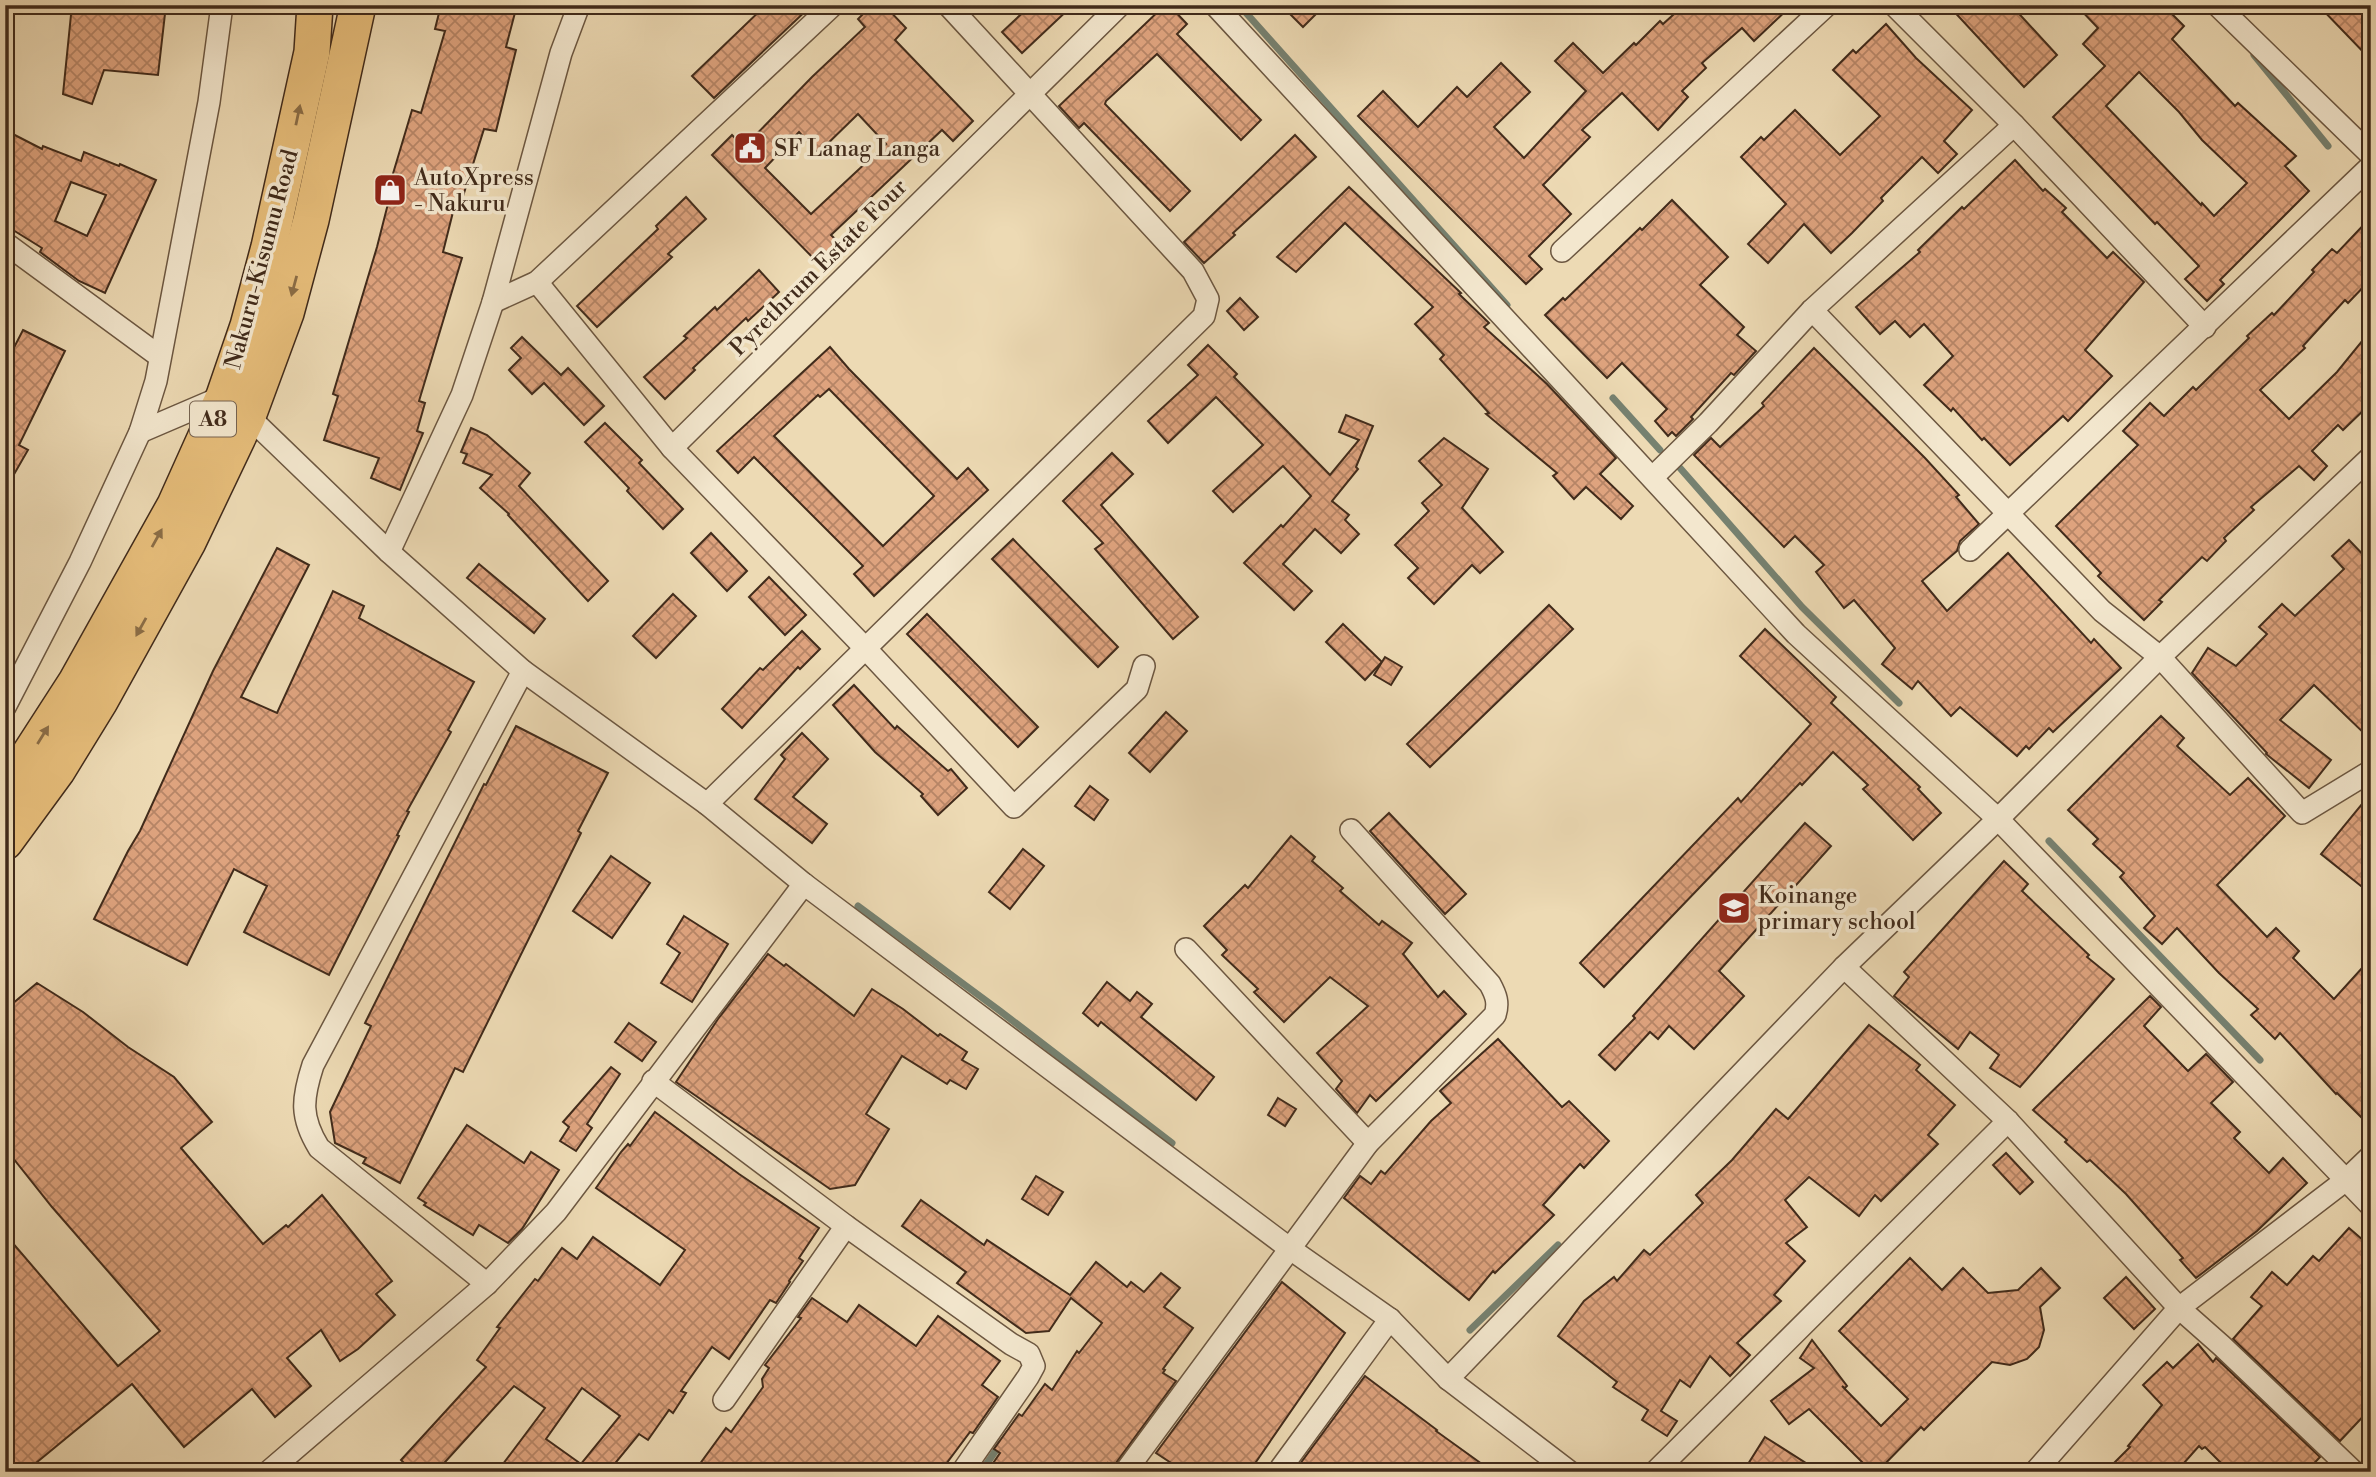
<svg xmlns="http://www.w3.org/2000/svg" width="2376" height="1477" font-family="'Libre Bodoni',serif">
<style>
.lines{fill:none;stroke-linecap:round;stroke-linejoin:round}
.stream{stroke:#768170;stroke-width:7}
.building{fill:url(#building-cross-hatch);stroke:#412b1b;stroke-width:2;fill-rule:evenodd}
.minor-casing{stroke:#6c5741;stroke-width:24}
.trunk-casing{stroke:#412b1b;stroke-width:38}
.minor{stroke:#f3e7ce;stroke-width:21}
.trunk{stroke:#e6bd7a;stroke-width:35}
.oneway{fill:#8b6d46}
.labels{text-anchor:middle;stroke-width:7;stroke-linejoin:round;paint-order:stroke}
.shield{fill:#f3e7ce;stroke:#766351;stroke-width:2}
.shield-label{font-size:21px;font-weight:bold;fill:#412b1b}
.poi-label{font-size:23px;fill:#412b1b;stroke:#f3e7ce;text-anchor:start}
.street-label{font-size:23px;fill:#412b1b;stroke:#f3e7ce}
</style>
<defs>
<pattern id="building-cross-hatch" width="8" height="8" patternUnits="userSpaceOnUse" patternTransform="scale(1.75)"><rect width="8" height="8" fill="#dea37e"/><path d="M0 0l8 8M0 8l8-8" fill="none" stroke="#b68566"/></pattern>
</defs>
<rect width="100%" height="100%" fill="#eddab4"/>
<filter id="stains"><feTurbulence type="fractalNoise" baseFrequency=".00286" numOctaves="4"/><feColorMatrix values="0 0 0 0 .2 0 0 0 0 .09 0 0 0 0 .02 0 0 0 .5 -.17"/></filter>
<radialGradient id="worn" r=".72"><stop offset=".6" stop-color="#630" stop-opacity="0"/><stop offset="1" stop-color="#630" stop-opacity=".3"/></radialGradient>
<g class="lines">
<!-- stream -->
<g class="stream">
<polyline points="1239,5 1507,305"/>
<polyline points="2254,55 2328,146"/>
<polyline points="1613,398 1660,450"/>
<polyline points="1680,468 1802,607 1899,703"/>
<polyline points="2049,841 2260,1060"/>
<polyline points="858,906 1000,1011 1172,1143"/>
<polyline points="1470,1330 1558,1245"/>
<polyline points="981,1472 1001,1443"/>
</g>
</g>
<!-- building -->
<g class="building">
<polygon points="72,5 166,5 158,75 104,70 92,104 63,94"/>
<polygon points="441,5 517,5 506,47 516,50 496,131 484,129 459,209 454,208 443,252 462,258 419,401 425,403 417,431 423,433 400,490 371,478 379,458 324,440 338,396 333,394 377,247 392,188 389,187 412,110 421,113 445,31 435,29"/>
<polygon points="766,5 812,5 714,98 692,76"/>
<path d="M872,5H884L906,28L895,40L973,121L953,141L942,130L831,235L842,246L821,266L712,155L732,135L744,147L812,77L865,27L858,19ZM858,114L886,144L811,214L765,168L799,132L818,153Z"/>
<polygon points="1031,5 1073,5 1022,53 1002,32"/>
<polygon points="1165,5 1169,5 1187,24 1177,34 1261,120 1241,140 1157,54 1106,101 1105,104 1190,191 1170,211 1084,123 1079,128 1059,106"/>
<polygon points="1281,5 1325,5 1303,27"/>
<polygon points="1684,5 1792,5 1754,41 1742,28 1702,63 1706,68 1682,91 1688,97 1658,130 1622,93 1582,130 1590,137 1543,185 1571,214 1529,256 1542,269 1526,284 1358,116 1383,91 1418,127 1457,87 1467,97 1501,63 1530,92 1494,127 1524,158 1586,91 1555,61 1573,43 1603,73 1634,43 1636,45 1660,21 1663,24"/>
<polygon points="1948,5 2011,5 2057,55 2024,87"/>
<path d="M2076,5H2163L2184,26L2172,39L2235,106L2238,103L2296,156L2285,166L2309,191L2220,280L2224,284L2207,301L2185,279L2199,266L2157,222L2155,224L2053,117L2105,66L2083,44L2098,28ZM2139,72L2179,112L2202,140L2247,183L2214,216L2202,203L2201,205L2106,106Z"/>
<polygon points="2318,5 2371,5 2371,60"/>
<polygon points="1886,24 1916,58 1972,110 1944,141 1957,154 1938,173 1922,157 1881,198 1883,201 1852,233 1831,253 1804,224 1768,263 1748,244 1786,204 1741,157 1761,137 1764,140 1795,110 1840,155 1880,116 1833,70 1853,50 1856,53"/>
<path d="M5,130L42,149L43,146L81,161L84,152L119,166L120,164L156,180L105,293L79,281L40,252L42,248L5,225ZM71,182L106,195L87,236L55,221Z"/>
<polygon points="1295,135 1316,157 1233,233 1235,235 1204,263 1184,242"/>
<polygon points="2015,160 2043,191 2045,189 2066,208 2062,212 2107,258 2113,252 2144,282 2085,350 2112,376 2068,421 2063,416 2010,465 1984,438 1982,440 1953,408 1951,411 1924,385 1953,356 1924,324 1910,337 1895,321 1880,334 1856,307 1920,252 1918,250 1962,207 1964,209"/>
<polygon points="1349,187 1461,293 1459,294 1489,323 1484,327 1547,384 1616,458 1600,474 1633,506 1621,519 1586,487 1574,499 1553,476 1557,473 1486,414 1489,413 1440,359 1444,355 1415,324 1433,307 1345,223 1296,272 1277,257"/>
<polygon points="686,197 706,219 668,254 672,257 597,327 577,306 658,229 656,226"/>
<polygon points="1672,200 1728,257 1700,285 1744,327 1737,335 1756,351 1734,375 1731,373 1691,417 1693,419 1676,436 1672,432 1668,436 1655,421 1667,409 1622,363 1607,378 1545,315 1563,298 1565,300 1640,228 1642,230"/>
<polygon points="2371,217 2371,279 2348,303 2345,300 2303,346 2305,348 2260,390 2289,419 2337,372 2371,330 2371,403 2343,430 2338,425 2312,451 2327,466 2314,480 2299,466 2251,507 2254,510 2224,538 2226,541 2207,561 2202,557 2159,600 2162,602 2144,620 2098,576 2101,573 2056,526 2138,445 2123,431 2150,403 2164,416 2193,387 2196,390 2249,338 2247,336 2272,313 2274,315 2314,272 2312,270 2332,249 2337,253"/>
<polygon points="759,270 779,292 748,321 746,318 693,368 695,370 665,399 644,377 687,338 684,336 715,307 717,310"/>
<polygon points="1240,298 1258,317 1244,330 1227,311"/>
<polygon points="23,330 65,351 19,445 28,450 5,490 5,365"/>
<polygon points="522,337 561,375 568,368 604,406 584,425 544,383 532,394 509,370 521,358 511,348"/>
<polygon points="1208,345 1237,374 1234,377 1330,475 1359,440 1339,432 1346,415 1373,426 1356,467 1358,469 1332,501 1349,515 1345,520 1359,534 1341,553 1315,529 1283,564 1312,591 1294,610 1244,563 1281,525 1283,527 1311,496 1283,466 1233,512 1213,491 1263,445 1216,397 1168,443 1148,421 1198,375 1188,365"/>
<path d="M830,347L849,369L957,479L968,468L988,490L874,596L854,574L863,566L754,457L738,473L717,451ZM829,389L934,496L883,546L774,436L818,395L820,397Z"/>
<polygon points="1814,348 1925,458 1959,495 1956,497 1979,524 1960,541 1957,551 1922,581 1947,611 2008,553 2091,643 2094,639 2121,668 2053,732 2049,728 2029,749 2026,746 2017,756 1960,707 1951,716 1918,681 1912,689 1882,664 1895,648 1854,600 1844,608 1816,572 1824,565 1795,536 1784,547 1694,455 1711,438 1720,447 1764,406 1762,403"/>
<polygon points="605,423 642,460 639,463 683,509 663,529 627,491 629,488 585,442"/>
<polygon points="471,428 487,435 530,473 519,486 608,581 588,601 508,515 509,514 480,488 492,475 463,463 467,454 461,452"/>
<polygon points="1444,438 1488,469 1462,508 1503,552 1480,573 1472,565 1434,604 1408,578 1418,568 1395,545 1429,511 1422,503 1442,485 1419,461"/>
<polygon points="1112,453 1133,474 1101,505 1198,617 1173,639 1095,549 1103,543 1063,501"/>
<polygon points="711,533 747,571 727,591 691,553"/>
<polygon points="1013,539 1118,647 1098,667 992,559"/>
<polygon points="2349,540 2371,563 2371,740 2314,685 2280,720 2331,760 2309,788 2266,754 2267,753 2192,673 2208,648 2236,666 2267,634 2259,627 2282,604 2295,616 2344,569 2332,556"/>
<polygon points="277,548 309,565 241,697 277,713 333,591 364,606 359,618 474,682 448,730 451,732 407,811 409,812 397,835 399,836 329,975 244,932 267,886 234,869 187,965 94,919 128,851 140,831 213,671"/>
<polygon points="479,564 545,619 534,633 467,578"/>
<polygon points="769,577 806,615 785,635 749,597"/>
<polygon points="673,594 696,616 656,658 633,636"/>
<polygon points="1549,605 1573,629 1430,767 1407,744"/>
<polygon points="927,614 1038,727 1018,747 907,634"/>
<polygon points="1343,624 1382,662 1365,680 1326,642"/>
<polygon points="1765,629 1836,697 1831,703 1920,787 1918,789 1941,813 1913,840 1863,789 1868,785 1833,752 1802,785 1800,783 1604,987 1580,963 1738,798 1741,802 1811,724 1740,656"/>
<polygon points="802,631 820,649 800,669 798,667 742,728 722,709 760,668 763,670"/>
<polygon points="1385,657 1402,667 1391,685 1374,675"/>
<polygon points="854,685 895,729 897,726 948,771 951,769 967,788 938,815 921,796 923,794 875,752 833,705"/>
<polygon points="1166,712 1187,731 1150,772 1129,753"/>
<polygon points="2161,716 2184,738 2177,746 2230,795 2248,778 2285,816 2217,885 2267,937 2276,928 2299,951 2293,958 2334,999 2371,958 2371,1005 2362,1015 2371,1026 2371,1127 2337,1093 2336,1094 2280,1033 2275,1039 2251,1015 2258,1009 2219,973 2177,928 2162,944 2144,928 2155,916 2120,877 2124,873 2093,844 2098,839 2068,810"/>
<polygon points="516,726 608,773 578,831 581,833 463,1072 455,1068 400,1183 363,1163 366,1158 335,1143 330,1112 371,1026 365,1023 484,784 486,785"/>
<polygon points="802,733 828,759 793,797 827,824 812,843 755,799 785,759 781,755"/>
<polygon points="1090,786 1108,800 1094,820 1075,806"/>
<polygon points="2371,793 2371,894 2321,854"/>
<polygon points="1389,813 1466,894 1445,914 1370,831"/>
<polygon points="1805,823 1831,846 1719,971 1744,996 1694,1049 1669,1026 1658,1039 1650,1032 1615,1070 1599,1055 1635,1018 1633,1016"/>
<polygon points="1291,836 1315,857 1312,861 1343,888 1340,891 1379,925 1382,921 1412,943 1403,954 1438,997 1444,991 1466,1014 1376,1101 1370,1095 1357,1113 1336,1089 1342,1081 1317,1053 1368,1006 1330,977 1284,1022 1254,992 1258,989 1222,955 1227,950 1204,926 1245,885 1248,888"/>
<polygon points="1023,849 1044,866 1010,909 989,892"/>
<polygon points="611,856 650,883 612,938 573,911"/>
<polygon points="2004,861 2028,884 2022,891 2089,955 2087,957 2114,979 2020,1087 1990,1068 1999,1055 1970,1032 1958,1049 1894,996 1909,977 1904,972"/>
<polygon points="684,916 728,944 692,1002 661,983 680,953 667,944"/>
<polygon points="768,954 784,966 786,964 854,1016 872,989 903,1009 938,1036 940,1034 967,1052 962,1060 978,1069 966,1089 950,1080 947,1084 902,1056 866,1114 889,1129 855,1185 830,1189 676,1082 718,1019"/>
<polygon points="1107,982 1130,1001 1137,992 1152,1004 1141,1017 1214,1077 1196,1100 1101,1022 1098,1026 1083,1013"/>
<polygon points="37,983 83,1012 128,1047 174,1077 212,1122 181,1148 263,1244 286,1225 288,1227 322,1195 392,1281 376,1294 395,1315 358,1349 340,1361 321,1330 287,1358 311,1386 275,1417 252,1389 184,1447 132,1384 25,1472 5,1472 5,1234 118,1366 160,1331 52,1207 5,1148 5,1010"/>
<polygon points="2150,996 2161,1007 2144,1026 2188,1071 2206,1054 2233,1082 2211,1103 2240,1132 2234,1138 2269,1173 2283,1158 2307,1183 2257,1231 2196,1278 2180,1260 2183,1258 2126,1194 2090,1160 2087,1162 2065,1142 2067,1140 2033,1110"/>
<polygon points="629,1023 656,1042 642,1061 615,1042"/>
<polygon points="1869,1025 1920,1065 1916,1070 1955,1105 1928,1135 1938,1144 1881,1201 1875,1195 1859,1216 1809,1177 1785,1200 1807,1227 1786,1243 1805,1261 1774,1295 1781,1301 1737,1343 1750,1355 1730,1376 1710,1356 1690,1387 1680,1380 1661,1411 1677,1421 1667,1436 1642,1420 1648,1410 1613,1387 1617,1382 1558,1336 1584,1301 1614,1277 1617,1281 1644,1250 1650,1255 1703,1203 1696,1195 1732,1160 1776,1109 1788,1119"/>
<polygon points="1498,1039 1562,1107 1569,1101 1609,1141 1584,1168 1580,1164 1543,1205 1554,1215 1495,1273 1493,1271 1469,1300 1344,1198 1360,1176 1371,1184 1381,1171 1385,1174 1431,1121 1451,1103 1440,1091"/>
<polygon points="611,1067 620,1074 587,1124 592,1128 576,1151 560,1141 569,1127 563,1122"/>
<polygon points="1278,1098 1296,1109 1285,1126 1268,1115"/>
<path d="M655,1112L739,1174L819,1228L799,1258L803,1261L789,1281L790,1282L776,1303L770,1300L729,1359L712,1347L681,1391L686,1393L673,1413L669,1410L648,1440L639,1434L608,1472H497L545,1408L514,1386L436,1472H413L401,1460L486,1367L477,1360L500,1328L497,1327L535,1279L538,1281L562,1248L577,1259L593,1237L660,1285L685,1250L596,1188L621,1152L628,1144L630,1146ZM582,1388L620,1416L581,1464L546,1439Z"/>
<polygon points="467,1125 524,1163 531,1152 559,1170 522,1229 508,1243 479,1225 473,1235 424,1205 426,1203 418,1198"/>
<polygon points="2006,1153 2033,1182 2020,1194 1993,1165"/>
<polygon points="1036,1176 1063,1192 1048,1215 1022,1199"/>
<polygon points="921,1200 984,1245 987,1240 1070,1295 1096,1262 1127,1287 1131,1282 1144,1292 1161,1273 1180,1288 1164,1307 1193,1328 1163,1369 1165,1370 1163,1373 1176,1381 1113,1467 1108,1463 1103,1472 987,1472 1000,1453 994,1449 1019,1414 1022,1416 1045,1384 1052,1390 1077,1351 1079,1353 1102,1323 1071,1298 1049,1331 1026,1333 957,1283 966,1272 902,1226"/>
<polygon points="2349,1228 2371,1247 2371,1408 2340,1441 2233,1339 2262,1306 2251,1297 2272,1272 2287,1285 2313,1256 2319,1261"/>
<polygon points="1910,1258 1942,1290 1963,1268 1988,1293 2018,1290 2041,1268 2060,1288 2040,1307 2044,1330 2039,1347 2027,1359 2010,1365 1992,1362 1924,1430 1921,1427 1877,1472 1872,1472 1809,1409 1789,1424 1771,1401 1814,1368 1800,1358 1812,1340 1847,1386 1845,1388 1842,1386 1881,1426 1908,1399 1839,1331"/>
<polygon points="2126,1277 2155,1309 2134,1329 2104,1298"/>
<polygon points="1282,1282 1345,1333 1249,1472 1185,1472 1156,1453"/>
<polygon points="812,1298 847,1322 859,1305 916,1346 938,1316 1000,1361 982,1385 998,1397 973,1433 970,1432 940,1472 694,1472 726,1428 731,1432 763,1387 762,1379 769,1368 765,1365 801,1318 798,1317"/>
<polygon points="2198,1344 2213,1362 2216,1358 2320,1457 2306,1472 2230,1472 2205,1447 2202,1449 2199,1446 2176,1472 2105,1472 2130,1447 2128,1446 2162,1405 2143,1385 2167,1362 2173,1368"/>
<polygon points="1365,1376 1437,1430 1436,1431 1493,1472 1294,1472"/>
<polygon points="1765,1437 1820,1472 1743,1472"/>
</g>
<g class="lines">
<defs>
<g id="minor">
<polyline points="1215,5 1796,634 1998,819 2371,1206"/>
<polyline points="1894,5 2014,125 2205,327"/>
<polyline points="2217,5 2371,155"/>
<polyline points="5,243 159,356"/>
<polyline points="1562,251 1827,5"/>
<polyline points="537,282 672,448 1120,5"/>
<polyline points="493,302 537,282 833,5"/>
<polyline points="1812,310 2102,611 2160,657 2302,813 2371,771"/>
<polyline points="248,416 389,552 523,671 707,804 804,884 1289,1248 1390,1319 1448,1379 1570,1472"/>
<polyline points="140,432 224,396"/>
<polyline points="672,448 866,649 1014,807 1137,689 1144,666"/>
<polyline points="1653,477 1708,423 1812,310 2014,125"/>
<polyline points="1970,550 2371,166"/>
<polyline points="389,552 462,395 493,302 561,53 579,5"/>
<polyline points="5,707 80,562 140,432 156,381 209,102 222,5"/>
<polyline points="707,804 1204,316 1208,299 1193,271 948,5"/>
<polyline points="1186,949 1368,1143"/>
<polyline points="1844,967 2008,1121 2179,1308 2222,1346 2354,1472"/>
<polyline points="653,1081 846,1226 1011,1344 1029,1354 1034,1366 1028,1377 962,1472"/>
<path d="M487,1284L319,1148C300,1117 302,1099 313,1065L523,671"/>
<polyline points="1448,1379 1844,967 1998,819 2160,657 2371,457"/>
<polyline points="724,1400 846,1226"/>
<polyline points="268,1472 487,1284 556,1212 804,884"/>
<path d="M1125,1472L1368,1143L1495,1015C1499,1003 1496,995 1490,984L1351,830"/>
<polyline points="1278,1472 1390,1319"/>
<polyline points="1655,1472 2008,1121"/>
<polyline points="2035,1472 2179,1308 2346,1180 2371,1156"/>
</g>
<g id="trunk">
<polyline points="5,792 76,682 175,505 224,396 248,326 269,247 312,52 315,5"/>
<polyline points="5,842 57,771 100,701 188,542 248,416 286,313 311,220 358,5"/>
</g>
</defs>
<!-- minor casing -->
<use href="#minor" class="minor-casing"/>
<!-- trunk casing -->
<use href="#trunk" class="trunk-casing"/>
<!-- minor -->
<use href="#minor" class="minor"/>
<!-- trunk -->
<use href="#trunk" class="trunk"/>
</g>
<!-- one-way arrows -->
<defs><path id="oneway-solid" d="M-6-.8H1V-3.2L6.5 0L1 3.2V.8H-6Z" transform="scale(1.75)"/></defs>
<g class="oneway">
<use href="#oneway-solid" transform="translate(298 115) rotate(-78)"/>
<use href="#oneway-solid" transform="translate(294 286) rotate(105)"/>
<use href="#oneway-solid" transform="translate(157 538) rotate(-61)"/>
<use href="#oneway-solid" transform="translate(141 627) rotate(119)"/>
<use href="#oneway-solid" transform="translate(43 735) rotate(-58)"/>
</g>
<!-- icons -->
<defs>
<symbol id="civic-square" viewBox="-11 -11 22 22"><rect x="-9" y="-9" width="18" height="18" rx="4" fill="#8f2418" stroke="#f3e7ce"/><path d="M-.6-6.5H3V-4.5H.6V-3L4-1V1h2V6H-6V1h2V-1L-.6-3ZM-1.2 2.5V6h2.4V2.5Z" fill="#fff"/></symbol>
<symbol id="shop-square" viewBox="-11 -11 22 22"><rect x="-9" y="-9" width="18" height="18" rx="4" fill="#8f2418" stroke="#f3e7ce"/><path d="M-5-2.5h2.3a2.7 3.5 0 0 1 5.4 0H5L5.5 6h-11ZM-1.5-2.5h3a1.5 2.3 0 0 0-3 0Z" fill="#fff"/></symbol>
<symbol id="school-square" viewBox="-11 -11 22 22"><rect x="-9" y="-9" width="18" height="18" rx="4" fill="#8f2418" stroke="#f3e7ce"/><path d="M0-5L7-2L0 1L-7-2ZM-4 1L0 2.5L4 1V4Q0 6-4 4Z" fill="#fff"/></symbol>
</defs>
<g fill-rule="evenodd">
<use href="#civic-square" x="731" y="129" width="38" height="38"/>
<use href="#shop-square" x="371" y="171" width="38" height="38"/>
<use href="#school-square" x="1715" y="889" width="38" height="38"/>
</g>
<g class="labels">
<!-- shield labels -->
<rect class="shield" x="190" y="401.5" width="46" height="35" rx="5"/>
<g class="shield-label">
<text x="213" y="426">A8</text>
</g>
<!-- poi labels -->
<g class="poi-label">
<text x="774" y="156">SF Lanag Langa</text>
<text x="414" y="185">AutoXpress<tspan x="414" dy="26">- Nakuru</tspan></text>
<text x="1758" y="903">Koinange<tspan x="1758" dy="26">primary school</tspan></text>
</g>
<!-- street labels -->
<g class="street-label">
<text transform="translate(261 259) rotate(-75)" y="8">Nakuru-Kisumu Road</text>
<text transform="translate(818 267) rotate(-45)" y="8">Pyrethrum Estate Four</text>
</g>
</g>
<!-- margin -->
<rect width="2376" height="1477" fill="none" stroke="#eddab4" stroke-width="28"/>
<rect x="7" y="7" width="2362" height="1463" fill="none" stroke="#412b1b" stroke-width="3.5"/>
<rect x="14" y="14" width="2348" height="1449" fill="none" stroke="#412b1b" stroke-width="2"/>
<rect width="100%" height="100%" filter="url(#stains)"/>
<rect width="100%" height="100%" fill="url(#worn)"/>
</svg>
